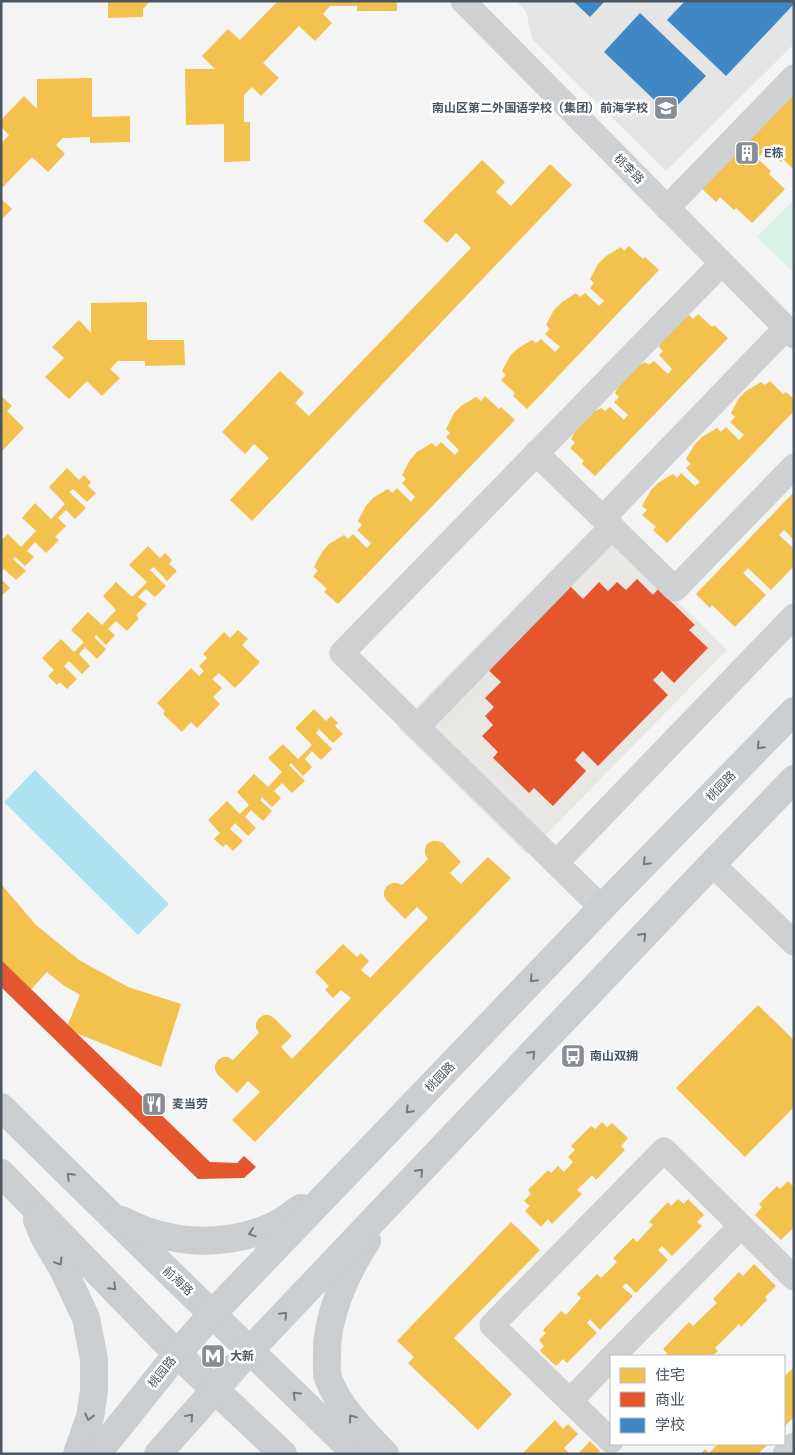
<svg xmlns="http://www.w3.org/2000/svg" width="795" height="1455" font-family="'Varela Round','Noto Sans SC',sans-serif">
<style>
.commercial{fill:#e8e7e3}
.education{fill:#e6e5e6}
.green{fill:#d9f2e3}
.water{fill:#aee2f0}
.homes{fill:#f2c14e}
.shops{fill:#e4572e}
.schools{fill:#3f88c5}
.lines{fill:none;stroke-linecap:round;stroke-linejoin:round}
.minor{stroke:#ced0d2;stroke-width:25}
.major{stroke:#caced1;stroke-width:28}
.oneway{stroke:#707a83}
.labels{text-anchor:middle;stroke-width:5;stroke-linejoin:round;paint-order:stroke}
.poi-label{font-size:12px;font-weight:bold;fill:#4a5661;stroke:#fff;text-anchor:start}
.street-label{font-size:12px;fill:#4a5661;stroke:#fff}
</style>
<rect width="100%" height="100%" fill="#f4f4f4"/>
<!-- commercial -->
<polygon class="commercial" points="598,523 727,650 527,854 397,727"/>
<!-- education -->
<polygon class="education" points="516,1 794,1 794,44 666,171 532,39 526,11"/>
<!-- green -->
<polygon class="green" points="794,200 794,273 757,237"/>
<!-- water -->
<polygon class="water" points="35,770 169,904 138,935 4,802"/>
<!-- homes -->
<g class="homes">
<polygon points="108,1 150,1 143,9 143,17 108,18"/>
<polygon points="274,1 397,1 397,11 357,11 357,6 330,6 323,14 332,23 315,41 299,26 263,63 279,78 261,96 252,87 244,95 244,122 250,122 250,161 224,162 224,124 186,125 185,69 215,69 202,56 228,29 240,40 276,3"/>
<polygon points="92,78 92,117 130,116 130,142 90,143 90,137 63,138 56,145 65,154 48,172 32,157 1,189 1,143 9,135 1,127 1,120 24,96 37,109 37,79"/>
<polygon points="794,88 794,170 783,159 781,162 767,149 757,158 771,171 769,174 785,189 752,223 736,208 734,210 720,197 716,202 699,186"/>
<polygon points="482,160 505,182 496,192 511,206 550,164 572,185 252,521 230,500 269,458 254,444 245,454 222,432 280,371 304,393 295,403 309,416 471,248 456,233 447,243 423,221"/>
<polygon points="1,199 12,209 1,220"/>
<polygon points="629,246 643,259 645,257 659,270 527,409 513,396 515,393 501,380 506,375 502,371 510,356 517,349 532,340 536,343 541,339 555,352 560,347 545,334 550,329 546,325 554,310 562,302 576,293 580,297 585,293 599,306 604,301 590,288 594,283 590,279 598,264 606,256 621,247 624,251"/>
<polygon points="147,302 147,340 184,340 185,365 145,366 145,361 118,361 110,369 120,378 102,396 87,381 69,399 45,377 64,358 52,347 79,320 91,333 91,303"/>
<polygon points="698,314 712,327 714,325 728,338 595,476 582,464 584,461 570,448 575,443 571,439 579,424 586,416 601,408 605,411 610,407 624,420 628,415 614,402 619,397 615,393 623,378 631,370 645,362 649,365 654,361 668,374 672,369 659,355 663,351 659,347 667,332 675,324 689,315 693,319"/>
<polygon points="770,381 783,394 786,392 794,399 794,411 667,543 653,530 656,527 642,515 647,510 642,506 651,490 658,483 673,474 677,478 681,473 695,486 700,482 686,468 691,464 686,459 695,444 702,437 717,428 721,432 726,427 739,440 744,435 730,422 735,417 731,413 739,398 746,391 761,382 765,385"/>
<polygon points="1,396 12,406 7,411 24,428 1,452"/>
<polygon points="485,396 499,409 501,407 515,420 338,604 324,592 327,589 313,576 318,571 314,567 322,552 329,544 344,535 348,539 353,534 367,548 371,543 357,530 362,525 358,521 366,506 373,498 388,489 392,493 397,488 411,502 415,497 402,483 406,479 402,475 410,460 417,452 432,443 436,447 441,442 455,455 459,450 446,437 450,433 446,429 454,413 461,406 476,397 481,401"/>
<polygon points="67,468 79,480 84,475 91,482 88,486 96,493 87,502 73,489 69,492 86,508 75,519 66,510 58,518 66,526 55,537 59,540 46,553 35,542 27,551 34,557 25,566 15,557 13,559 26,571 16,580 4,569 1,572 1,565 3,564 1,562 1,540 8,534 21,547 36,531 22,518 35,503 51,519 65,504 49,487"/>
<polygon points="794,492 794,540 784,530 779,535 794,549 794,566 771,590 748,568 743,573 766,595 735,627 712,605 710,608 696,594"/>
<polygon points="148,546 160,558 165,553 172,560 169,564 177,571 167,581 154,567 150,570 166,586 155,597 146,589 138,597 147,604 136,615 139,618 127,631 116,621 108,629 115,635 106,645 96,635 94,637 106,649 97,659 85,647 79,654 90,666 82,674 69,661 64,666 77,679 67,689 60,682 57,685 48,676 54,670 42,658 61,639 74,652 84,642 71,630 88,612 102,625 116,610 103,596 116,582 132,597 147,582 129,565"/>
<polygon points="1,579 10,588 1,596"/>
<polygon points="238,630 248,639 242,645 260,662 235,688 219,673 212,679 222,688 213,697 220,704 197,728 191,722 182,732 163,714 165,711 157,703 191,668 199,676 204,671 199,666 207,658 203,654 224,632 230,638"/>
<polygon points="314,709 326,721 331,716 338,723 335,726 343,734 333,743 319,729 316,733 332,749 321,760 312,751 305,759 312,767 303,776 291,763 289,765 305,781 292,793 282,783 274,791 281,798 272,807 262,797 260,800 272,811 263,821 251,810 245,817 256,828 248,836 235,823 230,829 243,841 233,851 226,844 223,847 214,839 220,833 208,820 227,801 240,814 249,805 237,792 254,774 268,787 282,772 268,758 283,744 298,759 312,745 295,728"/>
<polygon points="432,841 438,841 443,843 461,862 450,873 461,884 488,857 511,878 255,1142 232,1120 260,1092 248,1081 237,1093 218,1075 215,1070 215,1065 218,1060 223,1057 228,1057 233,1060 259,1033 256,1028 256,1023 259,1018 264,1015 269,1015 274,1018 292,1036 281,1047 292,1059 351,998 341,990 333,998 325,990 329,986 315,972 343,944 357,957 361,953 369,961 361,970 370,978 428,918 417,907 405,919 387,901 384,896 384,891 387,886 392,883 397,883 402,885 428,859 425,854 425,849 427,844"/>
<polygon points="1,884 36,925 79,960 128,987 181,1004 161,1067 66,1029 80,995 63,985 47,972 23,998 1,976"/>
<polygon points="758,1005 794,1040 794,1107 745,1157 676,1088"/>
<polygon points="602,1122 607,1127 612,1123 628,1138 621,1146 625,1150 596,1180 592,1175 577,1190 582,1194 552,1224 548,1219 541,1227 525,1211 530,1206 524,1201 531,1194 528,1190 548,1170 551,1173 558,1166 564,1172 573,1162 568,1157 575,1150 571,1146 591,1126 595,1129"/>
<polygon points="788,1181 794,1187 794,1227 781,1240 755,1215 762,1207 759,1204 777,1186 780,1189"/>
<polygon points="678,1199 684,1204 688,1199 704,1215 697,1222 702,1226 672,1256 662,1246 658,1250 668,1260 636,1293 626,1283 622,1287 633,1296 600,1330 590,1319 587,1323 597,1333 567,1363 563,1359 556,1366 540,1351 544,1346 539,1340 546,1333 543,1330 561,1311 566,1315 581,1298 577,1294 597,1274 601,1278 617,1262 613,1258 633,1238 637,1242 653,1225 649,1222 668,1202 671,1206"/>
<polygon points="511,1222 540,1250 454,1338 512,1394 478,1430 408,1363 414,1357 397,1341"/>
<polygon points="754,1264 776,1286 765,1297 767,1300 741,1327 739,1324 715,1348 718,1351 712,1356 664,1356 667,1353 663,1349 689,1322 693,1326 717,1303 713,1299 739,1272 743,1276"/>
<polygon points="794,1367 794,1417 784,1427 784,1377"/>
<polygon points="555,1420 563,1429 568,1424 578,1434 564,1448 570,1454 522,1454"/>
<polygon points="590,1441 600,1451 598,1454 578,1454"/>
<polygon points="718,1444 768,1444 758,1454 701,1454 705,1449 709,1453"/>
</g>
<!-- shops -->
<g class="shops">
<polygon points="637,579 653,595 658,589 695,625 689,630 708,648 674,683 662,671 653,680 668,695 598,766 583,751 575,760 586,771 553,806 534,788 529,793 493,758 498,752 482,736 493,725 485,716 494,707 485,698 501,682 483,665 565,581 583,599 599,582 608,591 617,582 626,590"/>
<polygon points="1,960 210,1162 237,1163 244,1156 256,1167 244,1178 198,1179 1,987"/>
</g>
<!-- schools -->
<g class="schools">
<polygon points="573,1 605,1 590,17"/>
<polygon points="685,1 794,1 794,4 726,76 667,20"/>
<polygon points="640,13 706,76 669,114 604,52"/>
</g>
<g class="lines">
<!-- minor -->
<g class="minor">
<polyline points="463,1 794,336"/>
<polyline points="667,208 794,77"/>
<polyline points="536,453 675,589 794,466"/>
<polyline points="603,518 786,328"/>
<polyline points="417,727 612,527"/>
<polyline points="556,863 794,616"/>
<polyline points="712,864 794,943"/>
<polyline points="602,908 342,653 722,263"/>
<polyline points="613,1356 741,1226"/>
<polyline points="570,1401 611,1358"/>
<polyline points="611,1441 492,1325 664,1150 794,1278"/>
<polyline points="785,1454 794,1445"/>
</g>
<!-- major -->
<g class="major">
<path d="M1,1107C118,1224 238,1338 356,1454"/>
<polyline points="1,1173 177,1354 283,1454"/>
<polyline points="37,1220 45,1239 63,1269 86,1318 94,1359 94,1391 90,1417 77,1454"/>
<path d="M122,1220C169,1245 227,1248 275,1225C284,1221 292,1214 301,1208"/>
<path d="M367,1241C345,1274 325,1319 327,1359C327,1365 326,1372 328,1378C339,1408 363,1431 385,1454"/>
<polyline points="97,1454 177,1354 213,1313 615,894 794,711"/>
<polyline points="158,1454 250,1350 712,864 794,779"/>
</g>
</g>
<!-- one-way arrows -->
<defs><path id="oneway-chevron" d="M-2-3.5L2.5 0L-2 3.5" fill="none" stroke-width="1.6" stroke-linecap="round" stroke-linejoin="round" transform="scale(1.25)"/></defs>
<g class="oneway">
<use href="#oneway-chevron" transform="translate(760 746) rotate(134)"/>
<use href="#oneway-chevron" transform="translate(646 862) rotate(134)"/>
<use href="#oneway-chevron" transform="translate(643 936) rotate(-47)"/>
<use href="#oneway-chevron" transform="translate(533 979) rotate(134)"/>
<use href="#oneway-chevron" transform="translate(532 1054) rotate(-46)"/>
<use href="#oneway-chevron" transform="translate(409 1110) rotate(134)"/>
<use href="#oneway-chevron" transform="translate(420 1172) rotate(-46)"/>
<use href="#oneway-chevron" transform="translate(70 1176) rotate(-135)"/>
<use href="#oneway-chevron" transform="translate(252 1233) rotate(162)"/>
<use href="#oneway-chevron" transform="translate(59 1262) rotate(59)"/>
<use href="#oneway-chevron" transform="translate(113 1287) rotate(45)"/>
<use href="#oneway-chevron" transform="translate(284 1315) rotate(-47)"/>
<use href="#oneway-chevron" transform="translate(296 1395) rotate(-136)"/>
<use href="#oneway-chevron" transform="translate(89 1417) rotate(104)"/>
<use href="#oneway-chevron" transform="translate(190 1417) rotate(-49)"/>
<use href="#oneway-chevron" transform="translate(352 1418) rotate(-127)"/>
</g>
<!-- icons -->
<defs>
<symbol id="school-square" viewBox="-11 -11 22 22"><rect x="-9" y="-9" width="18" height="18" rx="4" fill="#868d94" stroke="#fff"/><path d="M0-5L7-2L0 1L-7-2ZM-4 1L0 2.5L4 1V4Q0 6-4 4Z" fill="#fff"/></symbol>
<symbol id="building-square" viewBox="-11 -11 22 22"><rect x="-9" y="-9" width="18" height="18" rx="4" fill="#868d94" stroke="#fff"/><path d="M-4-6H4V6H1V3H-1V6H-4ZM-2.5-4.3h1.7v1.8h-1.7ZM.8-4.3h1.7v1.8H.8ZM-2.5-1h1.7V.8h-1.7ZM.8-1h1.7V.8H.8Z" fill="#fff"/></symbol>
<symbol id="bus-square" viewBox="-11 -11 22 22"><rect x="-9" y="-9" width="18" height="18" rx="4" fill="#868d94" stroke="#fff"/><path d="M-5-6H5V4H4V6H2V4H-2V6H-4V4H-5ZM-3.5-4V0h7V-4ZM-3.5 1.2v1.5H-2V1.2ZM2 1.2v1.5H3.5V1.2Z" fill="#fff"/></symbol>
<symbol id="restaurant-square" viewBox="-11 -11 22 22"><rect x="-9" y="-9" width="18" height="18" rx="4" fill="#868d94" stroke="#fff"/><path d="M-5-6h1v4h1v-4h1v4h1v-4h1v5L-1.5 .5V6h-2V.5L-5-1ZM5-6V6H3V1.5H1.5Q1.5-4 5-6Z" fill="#fff"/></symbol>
<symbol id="metro-square" viewBox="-11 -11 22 22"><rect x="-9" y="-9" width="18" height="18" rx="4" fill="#868d94" stroke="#fff"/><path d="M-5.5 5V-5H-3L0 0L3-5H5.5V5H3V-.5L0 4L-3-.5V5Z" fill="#fff"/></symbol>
</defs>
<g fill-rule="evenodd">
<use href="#school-square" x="652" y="94" width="28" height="28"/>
<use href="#building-square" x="733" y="139" width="28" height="28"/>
<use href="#bus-square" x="559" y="1042" width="28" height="28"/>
<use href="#restaurant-square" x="140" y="1090" width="28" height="28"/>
<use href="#metro-square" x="199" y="1342" width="28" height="28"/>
</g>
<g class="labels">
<!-- poi labels -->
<g class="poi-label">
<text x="648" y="112" text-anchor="end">南山区第二外国语学校（集团）前海学校</text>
<text x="764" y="157">E栋</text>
<text x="590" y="1060">南山双拥</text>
<text x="172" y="1108">麦当劳</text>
<text x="230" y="1360">大新</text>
</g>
<!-- street labels -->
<g class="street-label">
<text transform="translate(629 169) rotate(45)" y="4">桃李路</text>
<text transform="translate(721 786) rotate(-46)" y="4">桃园路</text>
<text transform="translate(440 1077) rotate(-46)" y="4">桃园路</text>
<text transform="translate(178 1281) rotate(43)" y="4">前海路</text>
<text transform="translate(162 1372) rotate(-51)" y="4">桃园路</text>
</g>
</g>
<!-- border -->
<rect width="795" height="1455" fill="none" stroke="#4a5661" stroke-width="5"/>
<!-- legend -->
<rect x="610" y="1355" width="175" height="90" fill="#ffffff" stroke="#b7bbc0"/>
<rect x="620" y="1368" width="25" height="15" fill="#f2c14e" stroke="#b7bbc0"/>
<text x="655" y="1380" font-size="15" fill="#4a5661">住宅</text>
<rect x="620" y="1392" width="25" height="15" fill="#e4572e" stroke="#b7bbc0"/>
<text x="655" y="1405" font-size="15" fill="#4a5661">商业</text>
<rect x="620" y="1418" width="25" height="15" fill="#3f88c5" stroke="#b7bbc0"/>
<text x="655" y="1430" font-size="15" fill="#4a5661">学校</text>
</svg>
